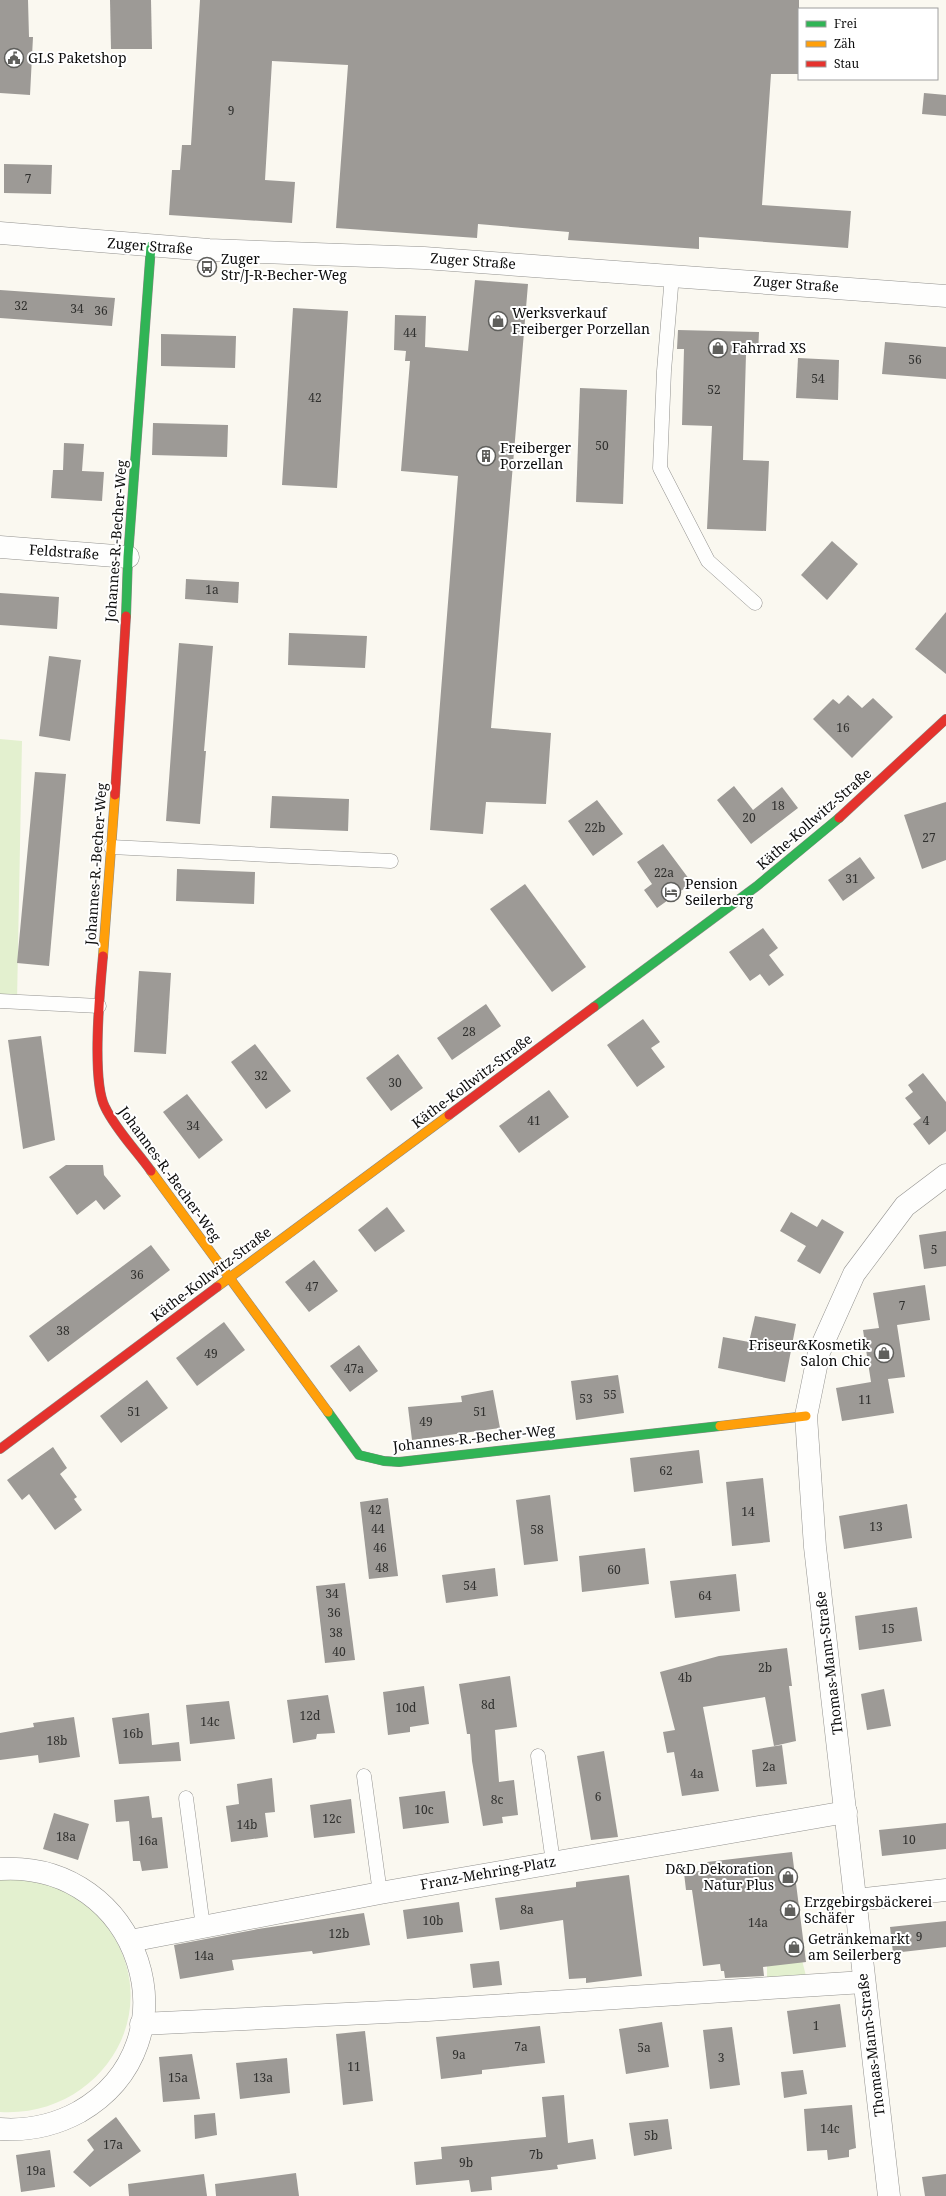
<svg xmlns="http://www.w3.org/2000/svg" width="946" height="2196" font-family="'Noto Serif',serif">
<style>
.green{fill:#e3f0cf}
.building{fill:#9d9a96}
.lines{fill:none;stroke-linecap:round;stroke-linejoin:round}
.lane-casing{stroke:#93928f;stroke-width:15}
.street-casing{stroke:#93928f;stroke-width:23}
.fast-casing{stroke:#8a8985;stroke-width:10}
.slow-casing{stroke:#8a8985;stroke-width:10}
.jam-casing{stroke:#8a8985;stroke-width:10}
.lane{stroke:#fefefd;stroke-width:14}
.street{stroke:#fefefd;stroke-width:22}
.fast{stroke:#30b455;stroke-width:9}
.slow{stroke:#ff9f0a;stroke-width:9}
.jam{stroke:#e5322d;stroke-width:9}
.labels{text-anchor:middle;stroke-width:4;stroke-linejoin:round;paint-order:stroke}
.number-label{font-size:12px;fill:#30302e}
.poi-label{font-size:14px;fill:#0c0c0c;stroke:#fff;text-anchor:start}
.street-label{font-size:14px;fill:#0c0c0c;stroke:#fff}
</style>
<rect width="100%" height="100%" fill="#faf8f0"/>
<!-- green -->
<g class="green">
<polygon points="0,739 22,741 17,1002 0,1001"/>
<path d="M21,1876C35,1881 65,1887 76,1895C92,1906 105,1921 114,1937C164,2022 94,2118 0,2112V1877Z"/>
<polygon points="802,1960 806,1976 767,1979 767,1964"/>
</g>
<!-- building -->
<g class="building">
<polygon points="0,0 28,0 29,37 33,37 30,95 0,93"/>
<polygon points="110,0 151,0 152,49 111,49"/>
<polygon points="200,0 799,0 799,74 771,74 762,205 851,211 848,248 699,237 699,249 568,240 569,232 478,224 477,238 336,228 348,65 272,61 265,180 295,182 292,223 169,215 172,170 180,170 182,145 191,145"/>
<polygon points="924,93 946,95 946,116 922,114"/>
<polygon points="4,164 52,165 51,194 4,193"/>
<polygon points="475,280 528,284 491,728 551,733 546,804 486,802 483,834 430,830 458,476 401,471 410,361 405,361 406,351 394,350 395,315 426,316 425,347 468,351"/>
<polygon points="0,290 115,298 112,326 0,318"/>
<polygon points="293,308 348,311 337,488 282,485"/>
<polygon points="678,330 759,332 758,354 746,354 743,460 769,461 766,531 707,529 712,426 682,425 684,349 677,349"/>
<polygon points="161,334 236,336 235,368 161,366"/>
<polygon points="885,342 946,347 946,379 882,374"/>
<polygon points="798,358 839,360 838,400 796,398"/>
<polygon points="580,388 627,390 623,504 576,502"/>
<polygon points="153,423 228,425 227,457 152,455"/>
<polygon points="64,443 84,444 82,471 104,472 102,501 51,498 53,470 63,470"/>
<polygon points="832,541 858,564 827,600 801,575"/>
<polygon points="186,579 239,582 238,603 185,599"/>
<polygon points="0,593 59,597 57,629 0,625"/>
<polygon points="946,612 946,674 915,649"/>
<polygon points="289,633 367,636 365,668 288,665"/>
<polygon points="179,643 213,646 204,751 206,751 200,824 166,821"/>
<polygon points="49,656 81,660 70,741 39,736"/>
<polygon points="848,695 862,708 873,698 893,717 852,758 813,719 833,699 839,704"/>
<polygon points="35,772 66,774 49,966 17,963"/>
<polygon points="734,786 753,810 782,787 798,808 751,844 717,800"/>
<polygon points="272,796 349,799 348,831 270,828"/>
<polygon points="597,800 623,834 593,856 568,821"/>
<polygon points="946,802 946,860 922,869 904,815"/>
<polygon points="663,844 692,883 657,908 644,890 652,884 637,862"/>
<polygon points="860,857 875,878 843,901 828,880"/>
<polygon points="177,869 255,872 254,904 176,901"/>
<polygon points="525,884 586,967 552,992 490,909"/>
<polygon points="763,928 778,948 769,955 784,975 769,986 760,974 750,981 729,952"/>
<polygon points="139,971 171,973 166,1054 134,1052"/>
<polygon points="486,1004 501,1026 452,1060 437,1038"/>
<polygon points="643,1019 660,1042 651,1048 665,1067 637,1087 607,1045"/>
<polygon points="41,1036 55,1140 23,1149 8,1040"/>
<polygon points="255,1044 291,1091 266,1109 231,1062"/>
<polygon points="398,1054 423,1088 391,1111 366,1078"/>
<polygon points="923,1073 946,1102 946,1131 929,1145 913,1124 921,1118 905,1098 913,1092 908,1085"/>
<polygon points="549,1090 569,1117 519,1153 499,1126"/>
<polygon points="187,1094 223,1140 199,1159 163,1112"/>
<polygon points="66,1165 103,1165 104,1175 121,1196 104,1210 96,1200 77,1215 49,1177"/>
<polygon points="387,1207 405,1231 375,1252 358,1230"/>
<polygon points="791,1212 817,1227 822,1219 844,1232 820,1274 797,1261 806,1246 780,1231"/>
<polygon points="946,1231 946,1266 924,1269 919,1235"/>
<polygon points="151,1245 170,1270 48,1362 29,1336"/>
<polygon points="314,1260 338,1291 309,1312 285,1282"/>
<polygon points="925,1285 930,1320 897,1325 905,1377 888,1379 894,1413 842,1421 836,1388 871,1382 863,1330 879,1328 873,1293"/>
<polygon points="755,1316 796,1324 785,1382 718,1368 723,1337 749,1342"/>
<polygon points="224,1322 245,1350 197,1386 176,1358"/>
<polygon points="359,1345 378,1371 350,1392 330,1366"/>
<polygon points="618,1375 624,1413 576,1420 571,1381"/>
<polygon points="147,1380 168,1408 121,1443 100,1416"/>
<polygon points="493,1390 500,1428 412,1440 408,1407 462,1402 461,1396"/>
<polygon points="53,1447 67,1468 60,1474 77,1497 74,1499 82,1510 55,1530 29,1494 22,1500 7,1480"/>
<polygon points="699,1450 703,1483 634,1492 630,1458"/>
<polygon points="763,1478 770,1542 732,1546 726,1482"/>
<polygon points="550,1495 558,1561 524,1565 516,1500"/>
<polygon points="388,1498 398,1576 369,1579 360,1502"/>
<polygon points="907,1504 912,1538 844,1549 839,1516"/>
<polygon points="645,1548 649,1584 582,1592 579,1556"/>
<polygon points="495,1568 498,1596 446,1603 442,1575"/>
<polygon points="736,1574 740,1611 675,1618 670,1581"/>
<polygon points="345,1583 355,1660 325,1663 316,1586"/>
<polygon points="917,1607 922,1641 859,1650 855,1616"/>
<polygon points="787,1648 792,1686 789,1686 796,1741 774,1746 765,1697 703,1707 719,1791 682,1796 674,1752 667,1753 663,1732 675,1730 660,1672 719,1656"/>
<polygon points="510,1676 517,1727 495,1730 499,1782 514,1780 518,1815 502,1817 503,1823 483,1826 472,1761 470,1734 467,1734 459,1684"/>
<polygon points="424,1686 429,1724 410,1727 410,1732 388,1735 383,1692"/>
<polygon points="884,1689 891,1726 867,1730 861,1694"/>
<polygon points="328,1695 335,1733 317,1734 316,1739 293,1743 287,1700"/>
<polygon points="229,1701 235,1739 190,1744 186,1705"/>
<polygon points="149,1713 152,1745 179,1742 181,1761 119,1764 112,1718"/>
<polygon points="74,1717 80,1757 39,1763 38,1755 0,1760 0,1733 34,1727 33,1723"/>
<polygon points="782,1745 787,1784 756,1787 752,1750"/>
<polygon points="604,1751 618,1837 591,1840 577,1756"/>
<polygon points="272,1778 275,1812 265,1813 268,1837 231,1842 226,1806 239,1804 237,1784"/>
<polygon points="445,1791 449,1823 403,1829 399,1797"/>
<polygon points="149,1796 152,1818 162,1817 168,1868 142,1871 140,1861 133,1861 129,1821 116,1822 114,1800"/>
<polygon points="351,1799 355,1833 314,1838 310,1805"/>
<polygon points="54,1813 89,1824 78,1860 43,1849"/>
<polygon points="946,1823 946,1849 882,1856 879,1830"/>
<polygon points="792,1852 806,1962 763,1967 764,1976 725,1978 724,1971 721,1971 720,1964 703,1966 692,1890 686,1890 684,1873 708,1870 707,1862"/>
<polygon points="629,1875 642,1976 586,1983 586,1978 569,1979 563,1920 500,1930 495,1898 576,1887 576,1882"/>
<polygon points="459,1902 463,1932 407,1939 403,1910"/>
<polygon points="364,1913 370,1945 313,1954 312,1951 232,1960 234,1970 180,1979 174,1945 258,1929"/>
<polygon points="946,1921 946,1947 893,1953 890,1927"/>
<polygon points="499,1961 502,1985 473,1988 470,1964"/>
<polygon points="840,2004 846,2047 793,2054 787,2011"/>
<polygon points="662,2022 669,2067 626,2074 619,2029"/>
<polygon points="540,2026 545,2063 482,2070 482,2074 441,2079 436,2037"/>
<polygon points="732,2027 740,2085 710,2089 703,2030"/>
<polygon points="365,2031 373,2101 343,2105 336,2034"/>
<polygon points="192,2054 200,2099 163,2102 159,2057"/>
<polygon points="287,2058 290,2093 240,2099 236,2063"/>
<polygon points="803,2070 807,2094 784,2098 781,2072"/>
<polygon points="564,2095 568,2143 593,2139 596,2159 557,2165 558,2169 491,2177 492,2190 471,2192 469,2180 416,2185 414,2162 442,2159 441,2147 546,2137 542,2097"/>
<polygon points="852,2105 856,2148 849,2150 849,2157 828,2160 827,2150 807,2151 804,2109"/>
<polygon points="215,2113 217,2135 195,2139 194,2115"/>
<polygon points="116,2117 141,2151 90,2187 73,2172 94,2150 87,2140"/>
<polygon points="668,2119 672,2149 634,2156 629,2123"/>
<polygon points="50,2150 55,2187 21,2192 16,2155"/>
<polygon points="296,2173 299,2196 216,2196 215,2184"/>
<polygon points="204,2174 207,2196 129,2196 128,2184"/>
<polygon points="946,2174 946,2196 925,2196 922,2177"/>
</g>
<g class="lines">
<defs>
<g id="lane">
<polyline points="672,275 664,371 660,468 708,561 755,603"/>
<polyline points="111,847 391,861"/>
<polyline points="0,1001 99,1006"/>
<polyline points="538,1756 553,1862"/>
<polyline points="364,1776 380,1893"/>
<polyline points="186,1798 203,1927"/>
</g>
<g id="street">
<polyline points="0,233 209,250 424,258 946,296"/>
<polyline points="0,547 128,557"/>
<path d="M0,1869C140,1860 200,2042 79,2112C55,2125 28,2131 0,2129"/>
<polyline points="856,1900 946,1890"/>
<polyline points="130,1941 380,1893 846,1812"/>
<polyline points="141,2024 428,2010 864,1982"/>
<polyline points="889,2196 815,1547 806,1416 819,1352 854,1274 905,1206 946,1175"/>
</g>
<g id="fast">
<polyline points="126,616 128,557 151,246"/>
<polyline points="594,1007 757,886 839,818"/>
<polyline points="328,1412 359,1455 384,1461 399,1462 720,1426"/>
</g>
<g id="slow">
<polyline points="103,956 115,795"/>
<polyline points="151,1171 328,1412"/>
<polyline points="217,1287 449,1115"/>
<polyline points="720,1426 806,1416"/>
</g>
<g id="jam">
<polyline points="115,795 126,616"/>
<polyline points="839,818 946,719"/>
<path d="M103,956C100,989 91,1080 105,1107C116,1130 136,1150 151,1171"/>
<polyline points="449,1115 594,1007"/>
<polyline points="0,1449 217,1287"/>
</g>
</defs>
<!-- lane casing -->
<use href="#lane" class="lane-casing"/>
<!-- street casing -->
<use href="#street" class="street-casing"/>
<!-- fast casing -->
<use href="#fast" class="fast-casing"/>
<!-- slow casing -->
<use href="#slow" class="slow-casing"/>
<!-- jam casing -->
<use href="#jam" class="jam-casing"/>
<!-- lane -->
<use href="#lane" class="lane"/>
<!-- street -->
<use href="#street" class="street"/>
<!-- fast -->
<use href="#fast" class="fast"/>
<!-- slow -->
<use href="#slow" class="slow"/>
<!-- jam -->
<use href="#jam" class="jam"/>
</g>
<!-- icons -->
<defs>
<symbol id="civic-ring" viewBox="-11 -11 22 22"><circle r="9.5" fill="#fff" stroke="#5f5f5c" stroke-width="1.5"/><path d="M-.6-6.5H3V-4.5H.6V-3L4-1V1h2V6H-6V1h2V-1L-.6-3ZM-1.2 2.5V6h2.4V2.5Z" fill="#5f5f5c"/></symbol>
<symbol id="bus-ring" viewBox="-11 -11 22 22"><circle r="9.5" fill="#fff" stroke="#5f5f5c" stroke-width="1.5"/><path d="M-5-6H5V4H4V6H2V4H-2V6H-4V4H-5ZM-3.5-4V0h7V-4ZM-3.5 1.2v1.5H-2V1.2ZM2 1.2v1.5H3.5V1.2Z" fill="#5f5f5c"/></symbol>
<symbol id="shop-ring" viewBox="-11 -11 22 22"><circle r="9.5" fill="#fff" stroke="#5f5f5c" stroke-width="1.5"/><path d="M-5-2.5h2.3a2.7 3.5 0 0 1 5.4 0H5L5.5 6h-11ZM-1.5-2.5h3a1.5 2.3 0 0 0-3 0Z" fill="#5f5f5c"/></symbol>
<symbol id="building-ring" viewBox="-11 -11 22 22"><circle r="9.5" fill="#fff" stroke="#5f5f5c" stroke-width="1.5"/><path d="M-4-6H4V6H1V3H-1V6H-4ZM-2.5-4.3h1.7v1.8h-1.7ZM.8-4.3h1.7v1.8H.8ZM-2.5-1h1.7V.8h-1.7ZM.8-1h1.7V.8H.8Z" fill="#5f5f5c"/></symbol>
<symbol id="hotel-ring" viewBox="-11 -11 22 22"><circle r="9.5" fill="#fff" stroke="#5f5f5c" stroke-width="1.5"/><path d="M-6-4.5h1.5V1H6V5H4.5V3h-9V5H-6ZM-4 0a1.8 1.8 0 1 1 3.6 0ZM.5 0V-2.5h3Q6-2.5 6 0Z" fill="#5f5f5c"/></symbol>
</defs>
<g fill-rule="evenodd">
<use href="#civic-ring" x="3" y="47" width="22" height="22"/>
<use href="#bus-ring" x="196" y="256" width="22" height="22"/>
<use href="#shop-ring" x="487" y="310" width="22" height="22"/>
<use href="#shop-ring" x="707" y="337" width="22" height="22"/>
<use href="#building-ring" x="475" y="445" width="22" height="22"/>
<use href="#hotel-ring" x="660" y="881" width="22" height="22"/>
<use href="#shop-ring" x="873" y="1342" width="22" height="22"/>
<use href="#shop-ring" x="777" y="1866" width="22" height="22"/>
<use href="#shop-ring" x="779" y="1899" width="22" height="22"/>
<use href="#shop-ring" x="783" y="1936" width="22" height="22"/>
</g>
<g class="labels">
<!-- number labels -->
<g class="number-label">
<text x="231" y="115">9</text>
<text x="28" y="183">7</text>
<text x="21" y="310">32</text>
<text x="77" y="313">34</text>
<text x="101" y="315">36</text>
<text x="410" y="337">44</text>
<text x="915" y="364">56</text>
<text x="818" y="383">54</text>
<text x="714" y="394">52</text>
<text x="315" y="402">42</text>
<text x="602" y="450">50</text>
<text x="212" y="594">1a</text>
<text x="843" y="732">16</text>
<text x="778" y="810">18</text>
<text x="749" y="822">20</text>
<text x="595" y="832">22b</text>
<text x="929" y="842">27</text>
<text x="664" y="877">22a</text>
<text x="852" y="883">31</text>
<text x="469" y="1036">28</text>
<text x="261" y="1080">32</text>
<text x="395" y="1087">30</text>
<text x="534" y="1125">41</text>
<text x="926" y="1125">4</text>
<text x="193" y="1130">34</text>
<text x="934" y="1254">5</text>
<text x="137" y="1279">36</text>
<text x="312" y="1291">47</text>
<text x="902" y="1310">7</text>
<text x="63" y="1335">38</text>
<text x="211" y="1358">49</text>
<text x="354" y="1373">47a</text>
<text x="610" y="1399">55</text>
<text x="586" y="1403">53</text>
<text x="865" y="1404">11</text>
<text x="134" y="1416">51</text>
<text x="480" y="1416">51</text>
<text x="426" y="1426">49</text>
<text x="666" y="1475">62</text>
<text x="375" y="1514">42</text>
<text x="748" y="1516">14</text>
<text x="876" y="1531">13</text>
<text x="378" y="1533">44</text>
<text x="537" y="1534">58</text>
<text x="380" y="1552">46</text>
<text x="382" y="1572">48</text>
<text x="614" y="1574">60</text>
<text x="470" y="1590">54</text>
<text x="332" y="1598">34</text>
<text x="705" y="1600">64</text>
<text x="334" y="1617">36</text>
<text x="888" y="1633">15</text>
<text x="336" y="1637">38</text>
<text x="339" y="1656">40</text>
<text x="765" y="1672">2b</text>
<text x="685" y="1682">4b</text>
<text x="488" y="1709">8d</text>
<text x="406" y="1712">10d</text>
<text x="310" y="1720">12d</text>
<text x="210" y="1726">14c</text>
<text x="133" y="1738">16b</text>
<text x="57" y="1745">18b</text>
<text x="769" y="1771">2a</text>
<text x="697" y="1778">4a</text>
<text x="598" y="1801">6</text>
<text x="497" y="1804">8c</text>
<text x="424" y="1814">10c</text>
<text x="332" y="1823">12c</text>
<text x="247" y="1829">14b</text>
<text x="66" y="1841">18a</text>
<text x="909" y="1844">10</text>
<text x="148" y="1845">16a</text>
<text x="527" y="1914">8a</text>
<text x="433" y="1925">10b</text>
<text x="758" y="1927">14a</text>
<text x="339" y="1938">12b</text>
<text x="919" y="1941">9</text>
<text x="204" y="1960">14a</text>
<text x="816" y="2030">1</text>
<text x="521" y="2051">7a</text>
<text x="644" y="2052">5a</text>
<text x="459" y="2059">9a</text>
<text x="721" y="2062">3</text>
<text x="354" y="2071">11</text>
<text x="178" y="2082">15a</text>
<text x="263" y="2082">13a</text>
<text x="830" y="2133">14c</text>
<text x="651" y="2140">5b</text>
<text x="113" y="2149">17a</text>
<text x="536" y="2159">7b</text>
<text x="466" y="2167">9b</text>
<text x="36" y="2175">19a</text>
</g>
<!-- poi labels -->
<g class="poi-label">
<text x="28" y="63">GLS Paketshop</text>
<text x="221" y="264">Zuger<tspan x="221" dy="16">Str/J-R-Becher-Weg</tspan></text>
<text x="512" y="318">Werksverkauf<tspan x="512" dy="16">Freiberger Porzellan</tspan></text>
<text x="732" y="353">Fahrrad XS</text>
<text x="500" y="453">Freiberger<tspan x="500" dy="16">Porzellan</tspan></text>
<text x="685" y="889">Pension<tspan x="685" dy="16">Seilerberg</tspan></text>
<text x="870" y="1350" text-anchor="end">Friseur&amp;Kosmetik<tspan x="870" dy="16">Salon Chic</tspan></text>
<text x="774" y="1874" text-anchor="end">D&amp;D Dekoration<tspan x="774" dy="16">Natur Plus</tspan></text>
<text x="804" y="1907">Erzgebirgsbäckerei<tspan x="804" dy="16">Schäfer</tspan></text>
<text x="808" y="1944">Getränkemarkt<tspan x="808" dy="16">am Seilerberg</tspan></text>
</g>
<!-- street labels -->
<g class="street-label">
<text transform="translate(150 246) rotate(4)" y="5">Zuger Straße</text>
<text transform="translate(473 261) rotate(4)" y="5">Zuger Straße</text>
<text transform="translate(796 284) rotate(4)" y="5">Zuger Straße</text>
<text transform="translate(116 541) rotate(-86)" y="5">Johannes-R.-Becher-Weg</text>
<text transform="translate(64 552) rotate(4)" y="5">Feldstraße</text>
<text transform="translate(814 819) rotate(-41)" y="5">Käthe-Kollwitz-Straße</text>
<text transform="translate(96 864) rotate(-86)" y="5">Johannes-R.-Becher-Weg</text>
<text transform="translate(472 1081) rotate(-37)" y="5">Käthe-Kollwitz-Straße</text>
<text transform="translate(170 1174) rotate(54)" y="5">Johannes-R.-Becher-Weg</text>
<text transform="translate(211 1274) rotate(-37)" y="5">Käthe-Kollwitz-Straße</text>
<text transform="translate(474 1438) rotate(-6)" y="5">Johannes-R.-Becher-Weg</text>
<text transform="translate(829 1663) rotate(-97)" y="5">Thomas-Mann-Straße</text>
<text transform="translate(488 1873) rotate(-10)" y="5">Franz-Mehring-Platz</text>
<text transform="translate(871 2045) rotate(-97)" y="5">Thomas-Mann-Straße</text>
</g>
</g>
<!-- legend -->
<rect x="798" y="8" width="140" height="72" fill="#ffffff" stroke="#9e9e9e"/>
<rect x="806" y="21" width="20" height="6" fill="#30b455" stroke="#9e9e9e"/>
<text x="834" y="28" font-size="12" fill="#0c0c0c">Frei</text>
<rect x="806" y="41" width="20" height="6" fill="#ff9f0a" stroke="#9e9e9e"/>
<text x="834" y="48" font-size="12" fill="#0c0c0c">Zäh</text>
<rect x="806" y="61" width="20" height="6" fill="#e5322d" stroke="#9e9e9e"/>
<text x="834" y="68" font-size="12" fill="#0c0c0c">Stau</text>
</svg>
